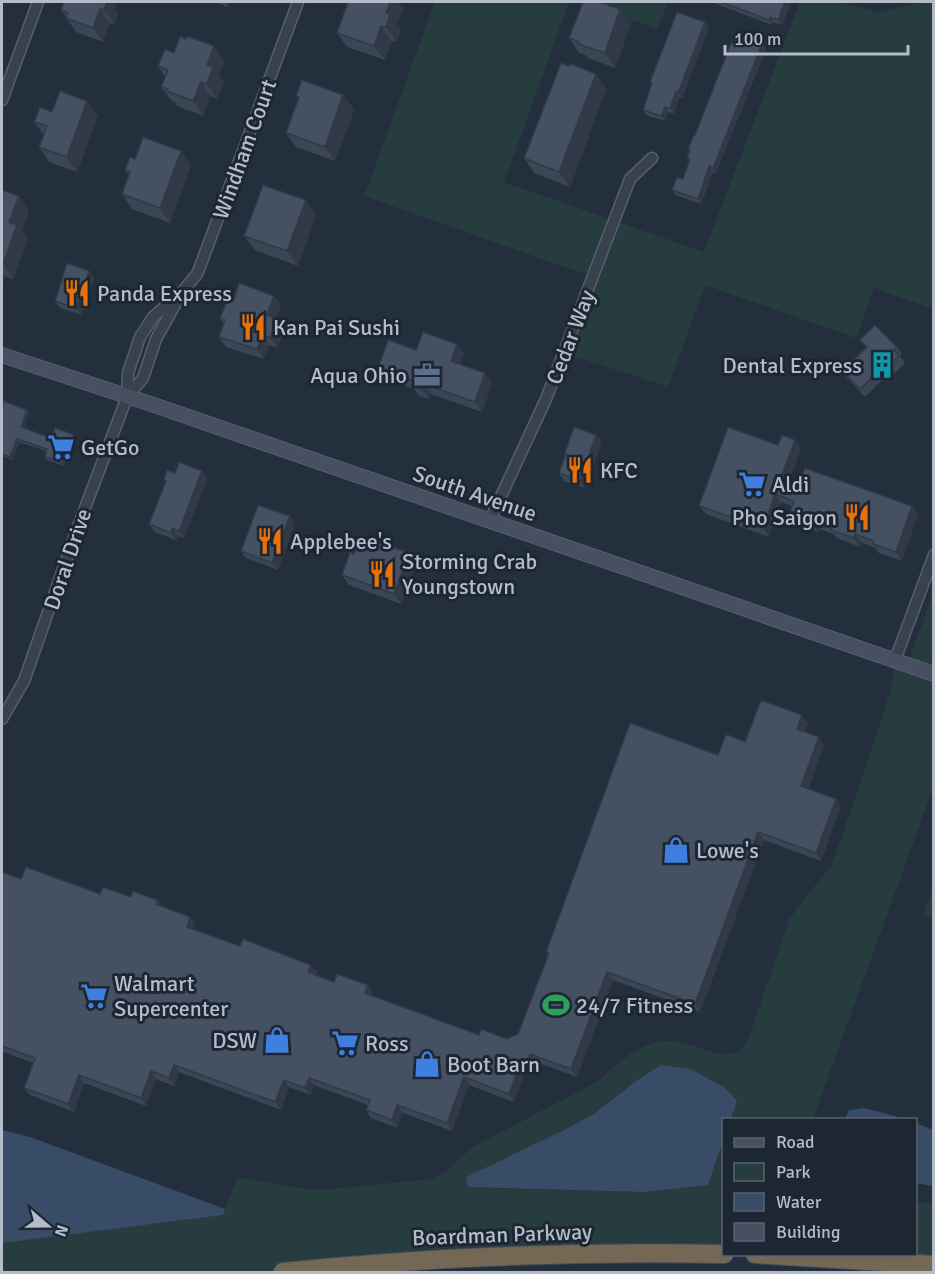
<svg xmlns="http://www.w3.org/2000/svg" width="935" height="1274" font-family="Signika,sans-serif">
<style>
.green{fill:#263c3f}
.water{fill:#394c67}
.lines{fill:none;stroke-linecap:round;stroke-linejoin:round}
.street-casing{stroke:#565f6c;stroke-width:13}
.secondary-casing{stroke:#565f6c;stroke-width:16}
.highway-casing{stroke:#434c59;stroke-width:20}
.street{stroke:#38414e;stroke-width:10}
.secondary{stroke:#465061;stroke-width:14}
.highway{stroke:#746855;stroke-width:18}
.wall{fill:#3b4654}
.shaded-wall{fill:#303945}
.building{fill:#455162;stroke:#303945;stroke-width:1.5}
.labels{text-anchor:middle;stroke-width:6;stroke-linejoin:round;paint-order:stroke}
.street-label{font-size:22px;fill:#b4bcc9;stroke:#1d2633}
.poi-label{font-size:22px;fill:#b4bcc9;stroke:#1d2633;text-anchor:start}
</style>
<rect width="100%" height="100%" fill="#242f3e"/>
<!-- green -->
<g class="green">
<polygon points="435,2 569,2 504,182 704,252 800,2 841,2 879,13 921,2 933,2 933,309 874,288 856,338 705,285 668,387 564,353 593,277 364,196"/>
<polygon points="579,2 668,2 657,29"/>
<path d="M933,592V788L813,1119H731L737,1101L661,1065L636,1081L595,1114L564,1130L466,1177L482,1188L644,1192L708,1185L723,1141V1254L283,1272H2V1243L222,1215L238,1177L306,1189H330L431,1179L445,1173L471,1148L600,1080C616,1064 635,1047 658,1042C684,1036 715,1060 736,1053C743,1051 746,1042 750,1035L789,920L800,904L832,865L879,727L892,685L895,660L908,664Z"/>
<polygon points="933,888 933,919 923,916"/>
<polygon points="916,1202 933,1204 933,1265 755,1255 916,1254"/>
</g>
<!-- water -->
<g class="water">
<polygon points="661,1065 690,1069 724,1087 737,1101 731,1119 724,1120 723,1141 708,1185 644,1192 468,1187 466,1177 564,1130 594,1114 636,1081"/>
<polygon points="864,1108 906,1119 907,1119 845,1119 849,1110"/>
<polygon points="916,1123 933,1130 933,1186 916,1183"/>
<polygon points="2,1130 30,1137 225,1209 223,1215 2,1243"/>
</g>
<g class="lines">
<defs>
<g id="street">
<polyline points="2,100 38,2"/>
<polyline points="127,397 143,378 156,339 182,292 197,274 201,264 298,2"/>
<polyline points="490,520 546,399 630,179 652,158"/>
<polyline points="895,660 934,555"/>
<polyline points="2,719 24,681 77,529 127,397 128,373 140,337 153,317 182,292"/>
</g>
<polyline id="secondary" points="2,355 154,405 934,674"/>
<g id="highway">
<polyline points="755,1254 934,1265"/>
<path d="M283,1272C429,1257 576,1251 724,1254"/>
</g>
</defs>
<!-- street casing -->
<use href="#street" class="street-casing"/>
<!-- secondary casing -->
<use href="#secondary" class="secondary-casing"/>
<!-- highway casing -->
<use href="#highway" class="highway-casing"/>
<!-- street -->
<use href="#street" class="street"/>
<!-- secondary -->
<use href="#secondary" class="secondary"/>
<!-- highway -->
<use href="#highway" class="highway"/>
</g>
<!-- wall -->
<g class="wall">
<polygon points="214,2 230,2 228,7"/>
<polygon points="712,2 791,2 782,25 773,22 772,25"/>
<polygon points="116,5 115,10 118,14 114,24 110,23 103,42 76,32 61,10"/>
<polygon points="403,8 397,24 401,29 396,42 392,41 385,60 347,47 337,33"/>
<polygon points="620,9 631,23 615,68 588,58 586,55 579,53 569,38"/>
<polygon points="709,27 682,98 679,97 674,114 668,112 665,121 646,115 643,110 651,84 650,82"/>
<polygon points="186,39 214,46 224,61 219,75 224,82 217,99 211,96 203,116 177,106 175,102 172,101 161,87 165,77 158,66 174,53"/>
<polygon points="734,44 762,44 766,49 716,173 713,172 701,204 676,195 672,190 683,179 690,162 687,158 690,151 688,149 695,135"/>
<polygon points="570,66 596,74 606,89 570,187 534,173 524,158"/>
<polygon points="343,95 354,110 335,161 296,147 286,133 298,98 296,96"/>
<polygon points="87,101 98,116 77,172 49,162 39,147 44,135 34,122 52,112"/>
<polygon points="181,151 191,165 170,223 132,209 122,194 129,176 125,170 135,159"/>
<polygon points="2,190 19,196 29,211 22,231 28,240 13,279 5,276 2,286"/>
<polygon points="316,215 298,266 255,250 244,236"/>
<polygon points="89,271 94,278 81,315 60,308 55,301"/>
<polygon points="274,296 281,306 276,318 284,329 277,348 269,345 264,359 226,347 219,337 224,324 220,319 234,299"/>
<polygon points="860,340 897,347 902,354 900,356 905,363 895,373 892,370 865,397 847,378 842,371 866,348"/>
<polygon points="457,344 464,353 460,365 492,383 482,412 431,394 429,399 419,396 414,389 385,378 378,368 416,350"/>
<polygon points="2,408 27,410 29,413 24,428 51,438 75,437 64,466 47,460 45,457 46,451 19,442 13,460 2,456"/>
<polygon points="596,435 602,442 585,488 564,481 559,473 566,454 565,452"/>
<polygon points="778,445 801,448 787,486 798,489 912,506 918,514 902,561 879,553 875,548 862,543 860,547 837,538 834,534 819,529 818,532 795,524 789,515 792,506 781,502 769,537 706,514 699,506"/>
<polygon points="202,471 207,478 184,538 178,536 176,540 155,532 149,524 165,482 164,480 175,473"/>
<polygon points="295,524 278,570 246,558 241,551"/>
<polygon points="354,554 416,563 401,604 349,585 342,575"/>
<polygon points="808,723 804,732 824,745 808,789 841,806 821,861 764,840 700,1012 613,980 577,1077 536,1062 533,1069 527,1067 514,1102 469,1085 452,1131 403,1113 397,1128 371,1118 366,1110 368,1105 314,1085 311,1095 289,1087 281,1110 179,1072 174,1086 156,1079 146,1106 84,1083 74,1112 30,1095 24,1088 33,1063 4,1052 2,1060 2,872 21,879 100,894 157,900 161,906 190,917 196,924 194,929 240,946 317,972 316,975 334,982 368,985 373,992 372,995 479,1035 507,1039 518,1034 548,954 546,952 718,755 745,742"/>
</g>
<!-- shaded-wall -->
<g class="shaded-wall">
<polygon points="106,2 114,2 116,5 115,10 118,14 114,24 104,10"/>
<polygon points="225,2 230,2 228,7"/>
<polygon points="390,2 398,2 403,8 397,24 401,29 396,42 386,27 386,13"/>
<polygon points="785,2 791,2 782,25 778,20"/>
<polygon points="100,8 110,23 103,42 93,28"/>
<polygon points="620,9 631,23 615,68 605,53"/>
<polygon points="770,17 773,22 772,25 769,20"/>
<polygon points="705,22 709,27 682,98 678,93"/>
<polygon points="381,26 392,41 385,60 374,46"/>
<polygon points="762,44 766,49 716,173 713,168"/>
<polygon points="214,46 224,61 219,75 224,82 217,99 207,84 207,65"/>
<polygon points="596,74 606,89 570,187 559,172"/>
<polygon points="201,82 211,96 203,116 193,101"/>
<polygon points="676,92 679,97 674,114 670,108"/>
<polygon points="343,95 354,110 335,161 325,147"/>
<polygon points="87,101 98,116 77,172 67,157"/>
<polygon points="665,107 668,112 665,121 661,116"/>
<polygon points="181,151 191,165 170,223 160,208"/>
<polygon points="709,166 713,172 701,204 698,199"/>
<polygon points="19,196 29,211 22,231 28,240 13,279 3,264 9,222"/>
<polygon points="306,200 316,215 298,266 287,251"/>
<polygon points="2,271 5,276 2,286"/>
<polygon points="89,271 94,278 81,315 76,308"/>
<polygon points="274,296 281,306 274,325 267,315"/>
<polygon points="277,319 284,329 277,348 270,338"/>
<polygon points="262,335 269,345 264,359 257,349"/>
<polygon points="457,344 464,353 458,371 451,361"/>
<polygon points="485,373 492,383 482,412 475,402"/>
<polygon points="424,384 431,394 429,399 422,389"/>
<polygon points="27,410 29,413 23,430 21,427"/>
<polygon points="73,434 75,437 64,466 62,463"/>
<polygon points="596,435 602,442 585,488 580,481"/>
<polygon points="17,439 19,442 13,460 10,457"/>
<polygon points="795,440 801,448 785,492 779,483"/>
<polygon points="202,471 207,478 184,538 179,531"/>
<polygon points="775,494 781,502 769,537 763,528"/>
<polygon points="912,506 918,514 902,561 896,552"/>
<polygon points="290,516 295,524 278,570 272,563"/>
<polygon points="813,520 819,529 818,532 812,524"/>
<polygon points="172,528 178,536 176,540 171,533"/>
<polygon points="855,534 862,543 860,547 854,538"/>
<polygon points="409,553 416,563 401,604 394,594"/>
<polygon points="802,715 808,723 802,736 797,729"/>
<polygon points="819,737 824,745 806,793 801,786"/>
<polygon points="836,799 841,806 821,861 816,853"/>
<polygon points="758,832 764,840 700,1012 695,1004"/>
<polygon points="190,917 196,924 192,934 187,927"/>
<polygon points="311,965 317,972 314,980 308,972"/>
<polygon points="607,972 613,980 577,1077 571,1069"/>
<polygon points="368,985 373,992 370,1000 365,993"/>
<polygon points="2,1048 4,1052 2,1060"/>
<polygon points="530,1054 536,1062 533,1069 528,1061"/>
<polygon points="522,1059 527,1067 514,1102 509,1094"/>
<polygon points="174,1065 179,1072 174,1086 169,1078"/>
<polygon points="151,1071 156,1079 146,1106 141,1098"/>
<polygon points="79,1075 84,1083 74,1112 68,1104"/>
<polygon points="464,1077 469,1085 452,1131 447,1123"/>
<polygon points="309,1078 314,1085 311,1095 305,1088"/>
<polygon points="284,1080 289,1087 281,1110 275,1102"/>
<polygon points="397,1105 403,1113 397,1128 392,1120"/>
</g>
<!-- building -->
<g class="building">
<polygon points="64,2 107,2 104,10 100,8 93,28 66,18 68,13 61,10"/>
<polygon points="348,2 390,2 386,13 390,14 386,27 381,26 374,46 337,33"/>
<polygon points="583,2 599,2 620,9 605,53 578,44 579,42 569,38"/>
<polygon points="721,2 785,2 778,20 770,17 769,20"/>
<polygon points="677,12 705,22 678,93 676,92 670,108 665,107 661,116 643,110 652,83 650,82"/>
<polygon points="737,35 762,44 713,168 709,166 698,199 672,190 677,177 683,179 690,159 687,158 690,149 688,149 694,135 695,135 731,43 734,44"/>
<polygon points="180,36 186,39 187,36 214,46 207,65 213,67 207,84 201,82 193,101 167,91 168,89 161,87 168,70 158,66 165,49 174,53"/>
<polygon points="561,63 570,66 571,64 596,74 559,172 524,158"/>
<polygon points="302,80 343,95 325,147 286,133 299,97 296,96"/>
<polygon points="60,91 87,101 67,157 39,147 47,126 34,122 40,107 52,112"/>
<polygon points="143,137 181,151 160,208 122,194 130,172 125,170 130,157 135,159"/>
<polygon points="263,185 306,200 287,251 244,236"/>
<polygon points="2,190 19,196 9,222 17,225 3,264 2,264"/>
<polygon points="67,263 89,271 76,308 55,301"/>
<polygon points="239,283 274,296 267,315 277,319 270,338 262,335 257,349 219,337 225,320 220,319 228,297 234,299"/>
<polygon points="875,325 897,347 894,350 899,356 889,365 887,363 860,389 842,371 867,347 860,340"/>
<polygon points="423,332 457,344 451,361 485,373 475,402 424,384 422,389 412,386 413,381 378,368 388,340 416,350"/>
<polygon points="4,401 27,410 21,427 51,438 55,428 73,434 62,463 45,457 47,449 17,439 10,457 2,454 2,408"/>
<polygon points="574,427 596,435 580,481 559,473 566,453 565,452"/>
<polygon points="728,427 778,445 782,435 795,440 779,483 798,489 805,468 912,506 896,552 873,544 874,541 855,534 854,538 831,530 832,527 813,520 812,524 789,515 794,501 775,494 763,528 699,506"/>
<polygon points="179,462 202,471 179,531 172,528 171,533 149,524 166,481 164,480 167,470 175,473"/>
<polygon points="258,505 290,516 272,563 241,551"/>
<polygon points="361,536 409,553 394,594 342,575 350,552 354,554"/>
<polygon points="761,700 802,715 797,729 819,737 801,786 836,799 816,853 758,832 695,1004 607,972 571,1069 530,1054 528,1061 522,1059 509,1094 464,1077 447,1123 397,1105 392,1120 366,1110 370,1100 309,1078 305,1088 284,1080 275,1102 174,1065 169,1078 151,1071 141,1098 79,1075 68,1104 24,1088 35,1058 2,1046 2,872 21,879 26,867 100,894 103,887 131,897 133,891 157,900 156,904 190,917 187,927 240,946 243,939 311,965 308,972 334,982 337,974 368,985 365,993 479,1035 481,1029 507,1039 518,1034 549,953 546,952 630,723 718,755 726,734 745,742"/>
</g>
<!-- icons -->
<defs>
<symbol id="restaurant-bare" viewBox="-9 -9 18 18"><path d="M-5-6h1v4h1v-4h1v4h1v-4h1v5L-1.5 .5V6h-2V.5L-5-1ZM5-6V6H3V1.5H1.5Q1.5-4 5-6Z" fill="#e8710a" stroke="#1d2633" stroke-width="2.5" paint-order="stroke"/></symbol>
<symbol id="building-bare" viewBox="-9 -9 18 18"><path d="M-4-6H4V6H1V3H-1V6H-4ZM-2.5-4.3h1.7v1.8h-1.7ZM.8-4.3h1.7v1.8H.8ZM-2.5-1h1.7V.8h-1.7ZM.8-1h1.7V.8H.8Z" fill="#0f9aa8" stroke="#1d2633" stroke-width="2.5" paint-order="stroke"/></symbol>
<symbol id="office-bare" viewBox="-9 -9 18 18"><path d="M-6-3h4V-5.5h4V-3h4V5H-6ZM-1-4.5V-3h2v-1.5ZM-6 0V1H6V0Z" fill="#5c6f8a" stroke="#1d2633" stroke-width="2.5" paint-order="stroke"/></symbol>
<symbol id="supermarket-bare" viewBox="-9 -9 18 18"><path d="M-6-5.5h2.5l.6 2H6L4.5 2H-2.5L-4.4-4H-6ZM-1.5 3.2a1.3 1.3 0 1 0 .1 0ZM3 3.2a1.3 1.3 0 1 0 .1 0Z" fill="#3f7fe0" stroke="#1d2633" stroke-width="2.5" paint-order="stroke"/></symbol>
<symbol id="shop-bare" viewBox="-9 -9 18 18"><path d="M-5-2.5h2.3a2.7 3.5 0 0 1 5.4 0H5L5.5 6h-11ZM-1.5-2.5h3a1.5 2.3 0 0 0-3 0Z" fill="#3f7fe0" stroke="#1d2633" stroke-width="2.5" paint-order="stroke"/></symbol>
<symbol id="stadium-bare" viewBox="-9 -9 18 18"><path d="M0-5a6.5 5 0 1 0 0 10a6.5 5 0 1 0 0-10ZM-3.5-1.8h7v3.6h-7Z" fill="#2e9e5b" stroke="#1d2633" stroke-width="2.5" paint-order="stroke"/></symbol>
</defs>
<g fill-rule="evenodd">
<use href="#restaurant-bare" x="58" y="274" width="38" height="38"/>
<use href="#restaurant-bare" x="234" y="308" width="38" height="38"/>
<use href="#building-bare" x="863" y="346" width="38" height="38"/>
<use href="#office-bare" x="408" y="356" width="38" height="38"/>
<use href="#supermarket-bare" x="42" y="428" width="38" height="38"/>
<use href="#restaurant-bare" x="561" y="451" width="38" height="38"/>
<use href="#supermarket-bare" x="733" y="465" width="38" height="38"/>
<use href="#restaurant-bare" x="838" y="498" width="38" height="38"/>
<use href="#restaurant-bare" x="251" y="522" width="38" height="38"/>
<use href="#restaurant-bare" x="363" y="555" width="38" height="38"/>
<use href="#shop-bare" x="657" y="831" width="38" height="38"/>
<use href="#supermarket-bare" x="75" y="977" width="38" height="38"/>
<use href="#stadium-bare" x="537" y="986" width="38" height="38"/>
<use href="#shop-bare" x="258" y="1021" width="38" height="38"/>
<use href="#supermarket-bare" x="326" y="1024" width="38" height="38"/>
<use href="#shop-bare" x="408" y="1045" width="38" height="38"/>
</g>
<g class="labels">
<!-- street labels -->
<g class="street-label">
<text transform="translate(244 149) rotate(-70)" y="8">Windham Court</text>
<text transform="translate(570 337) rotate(-69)" y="8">Cedar Way</text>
<text transform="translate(475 493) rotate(19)" y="8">South Avenue</text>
<text transform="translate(67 559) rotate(-71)" y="8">Doral Drive</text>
<text transform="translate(502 1234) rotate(-2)" y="8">Boardman Parkway</text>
</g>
<!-- poi labels -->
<g class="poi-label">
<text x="97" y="301">Panda Express</text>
<text x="273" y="335">Kan Pai Sushi</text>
<text x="862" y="373" text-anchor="end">Dental Express</text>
<text x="407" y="383" text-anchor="end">Aqua Ohio</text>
<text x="81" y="455">GetGo</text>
<text x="600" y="478">KFC</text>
<text x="772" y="492">Aldi</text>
<text x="837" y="525" text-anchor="end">Pho Saigon</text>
<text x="290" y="549">Applebee's</text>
<text x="402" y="569">Storming Crab<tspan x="402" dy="25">Youngstown</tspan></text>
<text x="696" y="858">Lowe's</text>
<text x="114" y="991">Walmart<tspan x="114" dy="25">Supercenter</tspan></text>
<text x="576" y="1013">24/7 Fitness</text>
<text x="257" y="1048" text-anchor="end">DSW</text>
<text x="365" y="1051">Ross</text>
<text x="447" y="1072">Boot Barn</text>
</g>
</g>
<!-- border -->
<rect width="935" height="1274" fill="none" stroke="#b4bcc9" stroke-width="6"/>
<!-- legend -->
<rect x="722" y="1118" width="195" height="138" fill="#1d2633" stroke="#59626f" stroke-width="1.5"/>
<rect x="734" y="1138" width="30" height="9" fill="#465061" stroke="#59626f" stroke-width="1.5"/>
<text x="776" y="1148" font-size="18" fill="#b4bcc9">Road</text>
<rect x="734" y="1163" width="30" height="18" fill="#263c3f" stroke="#59626f" stroke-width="1.5"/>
<text x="776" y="1178" font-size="18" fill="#b4bcc9">Park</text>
<rect x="734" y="1193" width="30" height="18" fill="#394c67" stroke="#59626f" stroke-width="1.5"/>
<text x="776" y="1208" font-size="18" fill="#b4bcc9">Water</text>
<rect x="734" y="1223" width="30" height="18" fill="#455162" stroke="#59626f" stroke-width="1.5"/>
<text x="776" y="1238" font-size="18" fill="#b4bcc9">Building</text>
<!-- north arrow -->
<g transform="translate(48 1226) rotate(110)" stroke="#1d2633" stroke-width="4.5" paint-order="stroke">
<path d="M0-4.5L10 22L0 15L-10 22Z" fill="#b4bcc9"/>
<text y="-9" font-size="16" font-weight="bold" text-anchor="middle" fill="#b4bcc9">N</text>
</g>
<!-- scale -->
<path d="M725 45v9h183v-9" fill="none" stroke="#b4bcc9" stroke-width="3"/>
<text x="734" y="45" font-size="18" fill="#b4bcc9" stroke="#1d2633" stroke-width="4.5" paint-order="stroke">100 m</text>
</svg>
